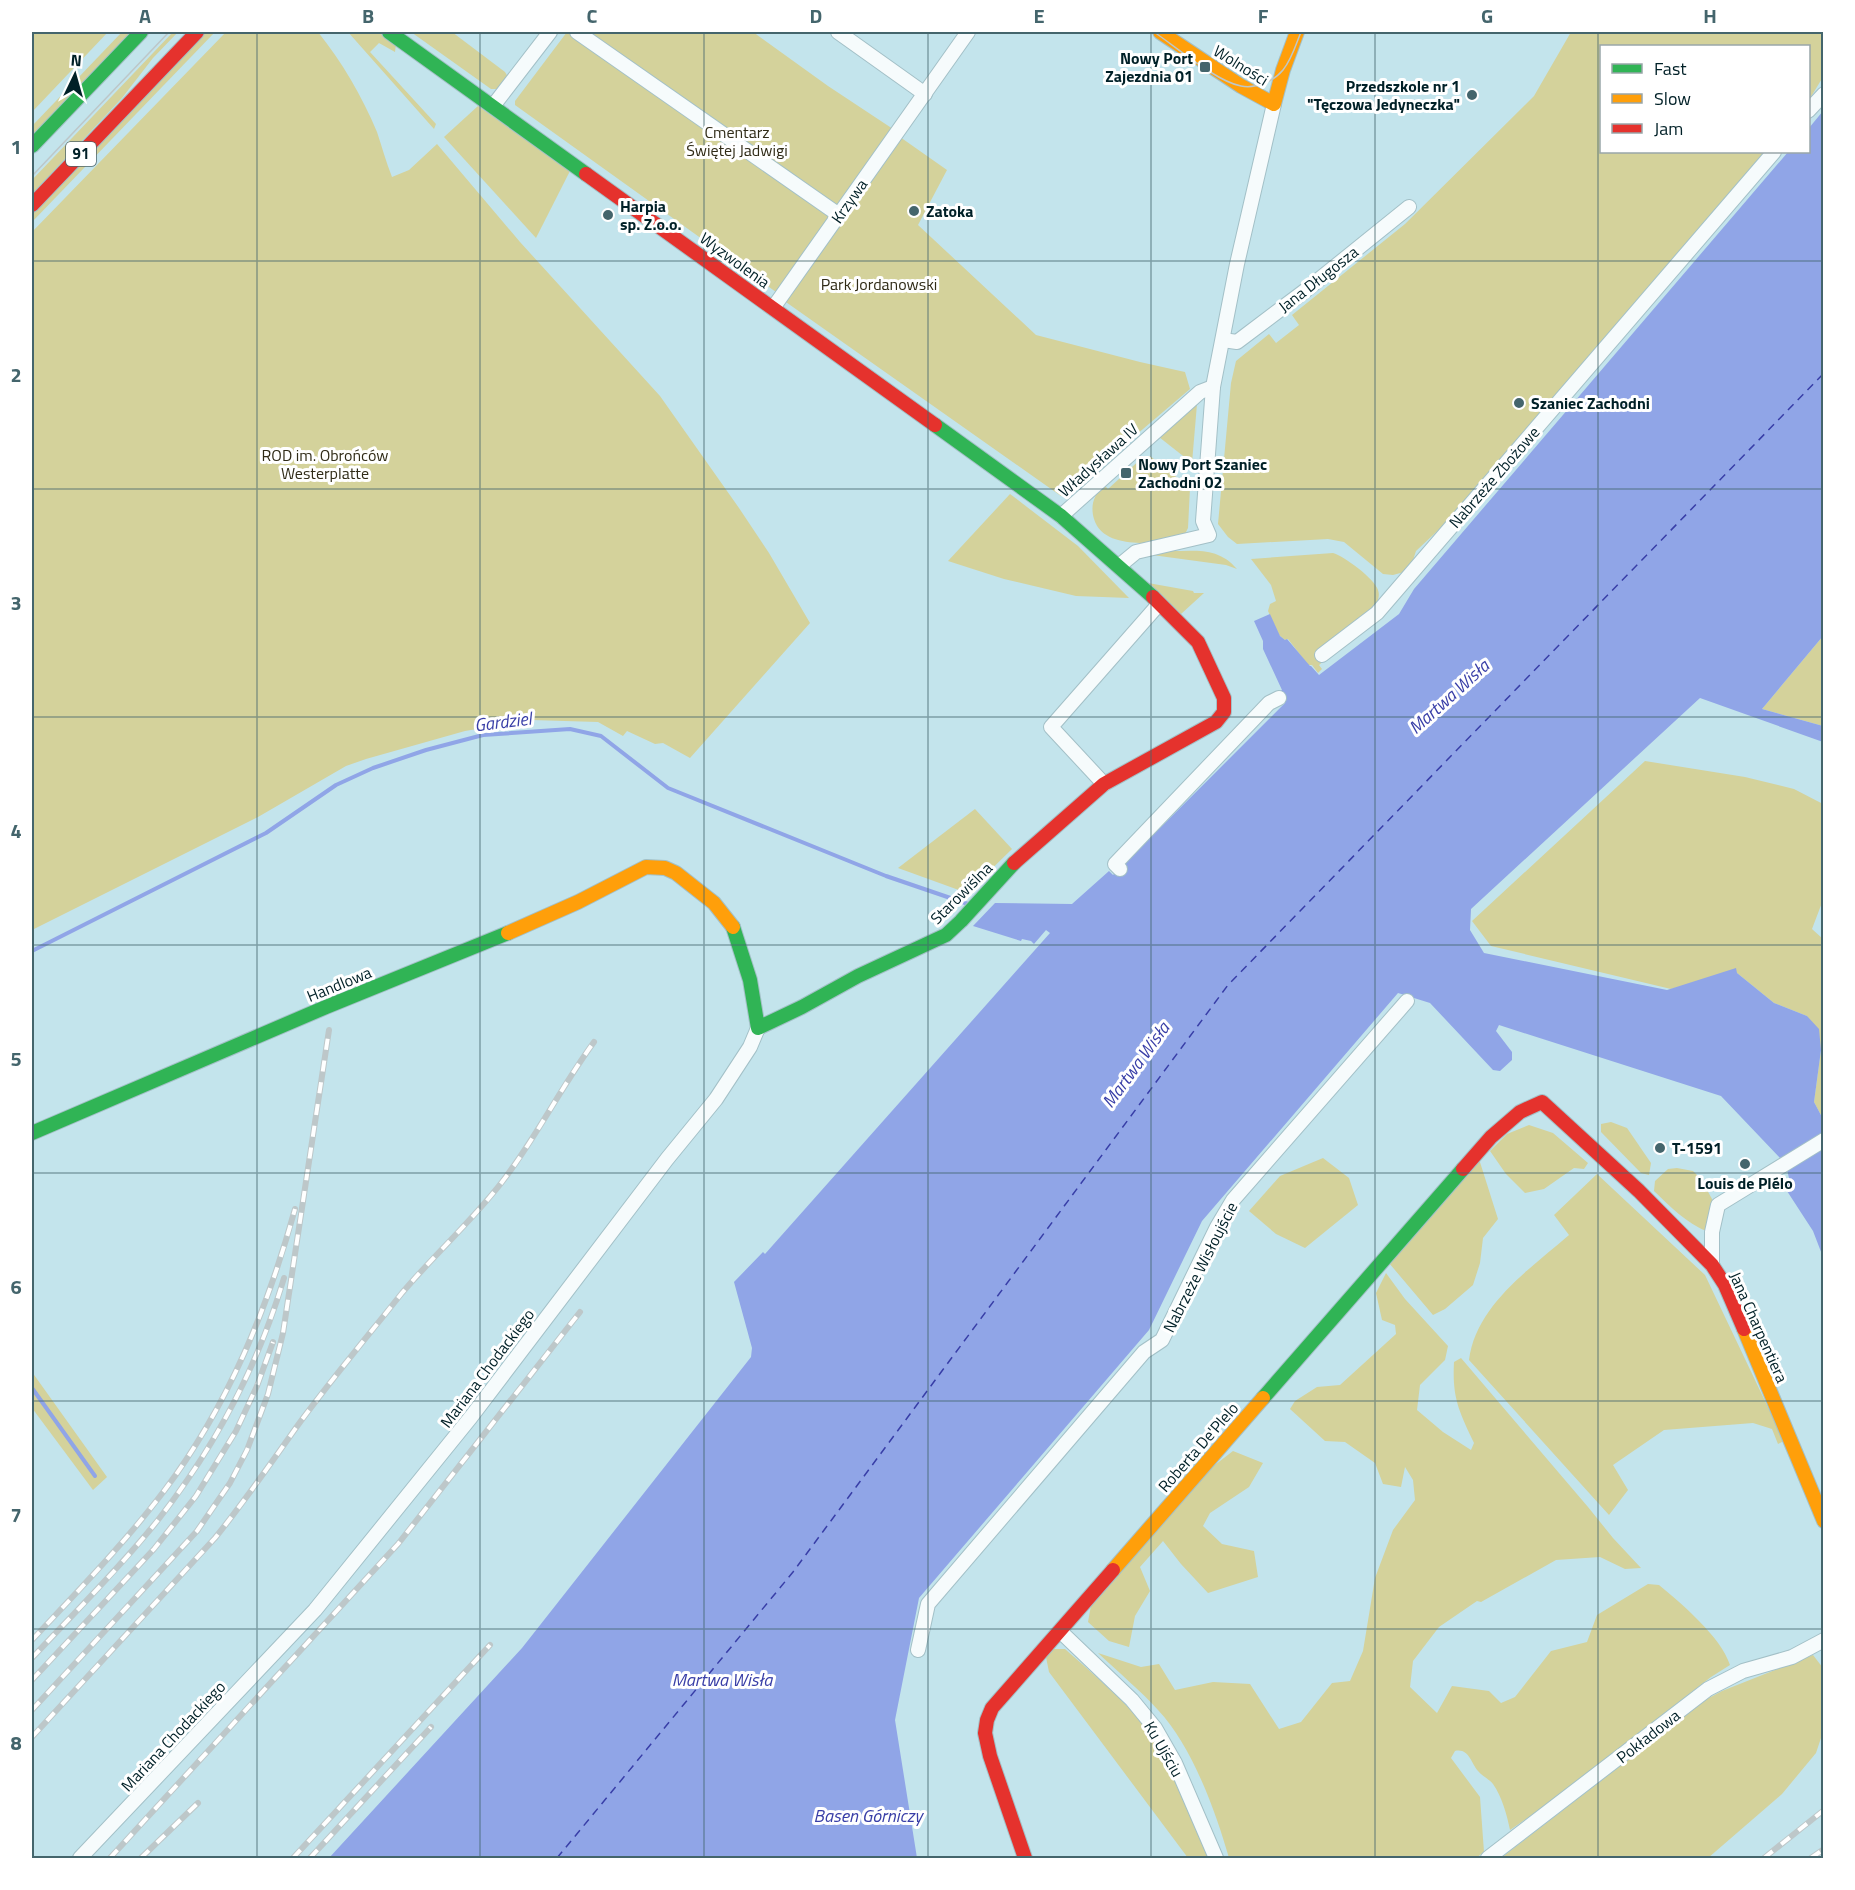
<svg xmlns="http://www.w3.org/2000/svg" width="1855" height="1890" font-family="'Titillium Web',sans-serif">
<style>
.green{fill:#d4d29b}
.water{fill:#90a5e7}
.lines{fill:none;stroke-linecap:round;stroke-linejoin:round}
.stream{stroke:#90a5e7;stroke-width:4}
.ferry{stroke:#383ea7;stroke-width:1.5;stroke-dasharray:8 6;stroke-linecap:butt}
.street-casing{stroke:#a3c0c7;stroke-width:16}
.fast-casing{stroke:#a3c0c7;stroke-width:16}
.slow-casing{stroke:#a3c0c7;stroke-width:16}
.jam-casing{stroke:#a3c0c7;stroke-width:16}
.street{stroke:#f6fbfc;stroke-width:14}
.fast{stroke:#30b455;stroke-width:14}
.slow{stroke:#ff9f0a;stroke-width:14}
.jam{stroke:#e5322d;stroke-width:14}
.tram{stroke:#bdc7c9;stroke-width:1.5}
.rail-casing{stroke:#bdc7c9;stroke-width:6}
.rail{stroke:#fff;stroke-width:4;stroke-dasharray:11;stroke-linecap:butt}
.grid{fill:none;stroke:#44656c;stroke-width:1.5;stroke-opacity:0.55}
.poi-dot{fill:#44656c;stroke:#fff;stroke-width:2}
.labels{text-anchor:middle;stroke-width:6;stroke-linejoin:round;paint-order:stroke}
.shield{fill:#fff;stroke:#4c6368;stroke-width:1.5}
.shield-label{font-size:15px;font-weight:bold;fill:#002027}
.poi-label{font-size:16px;font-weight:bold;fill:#002027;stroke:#fff;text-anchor:start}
.street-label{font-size:16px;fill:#002027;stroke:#fff}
.park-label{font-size:16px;fill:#302b17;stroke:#fff}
.water-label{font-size:18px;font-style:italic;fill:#383ea7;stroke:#fff}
.neatline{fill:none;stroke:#44656c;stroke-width:2}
.grid-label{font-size:20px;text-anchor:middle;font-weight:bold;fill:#44656c}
</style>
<rect width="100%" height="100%" fill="#c3e4ec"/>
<!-- green -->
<g class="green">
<polygon points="32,32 108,32 32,112"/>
<polygon points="122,32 131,32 32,136 32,126"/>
<polygon points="173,32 178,32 153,58 122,98 32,194 32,180"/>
<polygon points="206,32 215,32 32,222 32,214"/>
<path d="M226,32H318C342,62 362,96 377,132C382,147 386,162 392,177L409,170L437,144L520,242L660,396L739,508L769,553L810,623L690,758L663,743L655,744L627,731L623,736L598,722L531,720L465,731L366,759L346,766L258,817L32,930V232Z"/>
<polygon points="348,32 378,32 396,44 395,52 379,43 370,52 436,124 434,129"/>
<polygon points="411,32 452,32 505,72 508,77 497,89 491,89"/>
<polygon points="567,32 753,32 828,86 893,129 776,292 515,105 515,101"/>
<polygon points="1571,32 1823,32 1823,77 1809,100 1808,46 1602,46 1602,152 1765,152 1448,521 1416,551 1412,563 1404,572 1393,575 1383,574 1344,542 1328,539 1237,544 1228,537 1218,524 1231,383 1236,361 1269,334 1276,343 1299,325 1292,315 1405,224 1534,96"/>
<polygon points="478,106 570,171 536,238 444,137"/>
<polygon points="900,137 947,170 918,225 1036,335 1140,362 1185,372 1190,389 1089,475 1061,496 783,300"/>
<polygon points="1197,404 1192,463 1159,437"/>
<path d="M1150,456L1190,488L1188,528L1185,534C1177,537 1168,541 1159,543C1153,545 1146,543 1140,543C1122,542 1100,539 1094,519C1090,505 1094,495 1104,485L1108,489L1143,457Z"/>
<polygon points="1010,494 1078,546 1129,598 1076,596 1004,579 948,561"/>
<path d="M1170,551C1197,551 1218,547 1237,569L1226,565L1152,555Z"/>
<path d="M1333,553C1344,556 1375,579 1378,590C1380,596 1378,600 1376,605L1326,659L1319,665L1322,669L1318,673L1312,665H1308L1288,639L1285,640L1279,635L1268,611L1270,604L1276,601L1271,585L1251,559Z"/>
<polygon points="1148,583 1193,591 1194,593 1204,593 1181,614"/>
<polygon points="1823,636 1823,726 1762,709"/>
<polygon points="1645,761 1745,777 1794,789 1823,804 1823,900 1812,929 1823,939 1823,1119 1814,1102 1821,1050 1807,1016 1774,1003 1737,973 1671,989 1491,946 1472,921"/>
<polygon points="975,809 1012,849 967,893 898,868"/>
<polygon points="1611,1122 1627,1128 1651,1163 1649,1175 1641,1173 1601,1132 1601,1124"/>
<polygon points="1529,1125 1553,1133 1588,1163 1584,1169 1574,1168 1544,1189 1525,1193 1506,1174 1490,1151 1507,1134"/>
<polygon points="1323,1158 1349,1178 1358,1205 1305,1248 1276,1234 1249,1211 1280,1176"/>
<polygon points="1479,1159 1498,1219 1483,1238 1480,1263 1473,1285 1445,1309 1433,1315 1389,1263"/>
<path d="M1677,1168L1693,1171L1701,1179L1712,1199L1713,1209L1708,1232C1686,1223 1671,1207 1654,1191L1655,1181L1668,1169Z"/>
<path d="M1597,1174L1705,1275L1784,1441L1778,1444L1772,1429L1753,1423L1664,1430L1613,1465L1628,1490L1609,1515L1469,1360C1476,1305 1530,1269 1569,1235L1554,1215Z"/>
<path d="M1386,1273L1405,1299L1448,1346L1445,1360L1420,1385L1417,1410L1443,1432L1471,1450L1474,1443C1459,1411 1452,1398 1454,1362L1461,1358L1588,1507L1613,1538L1641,1568L1625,1569L1600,1557L1556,1560L1481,1602L1477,1601L1439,1627L1413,1661L1410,1687L1437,1713L1452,1686L1489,1691L1501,1703L1515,1697L1551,1651L1587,1642L1597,1615L1648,1584L1659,1585C1682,1604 1721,1637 1730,1665L1711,1677L1548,1804L1510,1830C1507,1815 1502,1797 1493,1784C1489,1779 1482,1776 1478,1771C1471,1763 1469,1748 1455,1751L1451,1758L1480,1797L1484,1852L1476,1858H1229C1216,1812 1192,1746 1158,1710C1140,1690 1118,1672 1098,1653L1141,1667L1159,1664L1175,1690L1213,1682L1250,1684L1279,1729L1301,1722L1332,1683L1350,1681L1363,1651L1375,1578L1393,1530L1415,1500L1413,1480L1405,1467L1401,1487L1383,1484L1375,1463L1345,1442L1325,1441L1290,1409L1295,1401L1317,1387L1340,1385L1396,1334L1395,1325L1382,1320L1376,1293Z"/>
<polygon points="32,1372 107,1477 93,1490 32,1408"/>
<polygon points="1233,1451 1263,1463 1249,1487 1210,1513 1203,1526 1222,1544 1254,1551 1258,1577 1208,1593 1181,1564 1163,1541 1140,1567 1150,1591 1135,1616 1129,1647 1109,1641 1088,1622 1092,1600 1211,1468"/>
<path d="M1052,1649H1065C1093,1674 1129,1704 1151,1734C1179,1771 1194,1817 1213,1858H1188L1049,1672L1046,1657Z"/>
<polygon points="1813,1655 1823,1668 1823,1732 1816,1753 1782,1794 1708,1858 1501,1858 1707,1699 1722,1691"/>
</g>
<!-- water -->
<polygon class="water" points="1823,111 1823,636 1762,709 1823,726 1823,742 1700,698 1471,909 1470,930 1484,953 1667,990 1736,968 1737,973 1774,1003 1807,1016 1819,1029 1821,1050 1814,1102 1823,1119 1823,1257 1813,1231 1787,1191 1789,1178 1784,1157 1780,1158 1721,1096 1499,1025 1496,1031 1512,1052 1512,1060 1500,1071 1493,1070 1430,1003 1398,993 1202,1221 1149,1330 919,1598 895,1720 917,1858 329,1858 522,1648 751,1357 752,1348 734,1282 763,1252 765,1254 1050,933 1046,930 1034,944 1031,941 1022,939 1021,941 973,926 995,903 1072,904 1109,871 1113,875 1285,703 1280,691 1282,690 1263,649 1263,641 1254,621 1270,614 1280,636 1285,640 1287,639 1310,666 1311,666 1319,675 1399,614 1414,589 1788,152 1808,152 1809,128"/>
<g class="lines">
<!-- stream -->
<g class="stream">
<polyline points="32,951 266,833 336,785 373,768 426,750 483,735 570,729 601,736 668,788 886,876 968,904"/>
<polyline points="32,1388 95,1476"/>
</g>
<!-- ferry -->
<polyline class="ferry" points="557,1858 793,1572 1228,985 1824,373"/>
<defs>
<g id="street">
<polyline points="577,32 839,215"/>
<polyline points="838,32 925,94"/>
<polyline points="493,106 550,32"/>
<polyline points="1808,111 1824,94"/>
<polyline points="773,308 968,32"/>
<polyline points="1223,340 1237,342 1306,290 1409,207"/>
<polyline points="1061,516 1200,392 1213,387"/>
<polyline points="1119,566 1136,552 1209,535 1203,521 1213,387 1237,264 1274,104"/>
<polyline points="1322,655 1377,613 1774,152"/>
<polyline points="1104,784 1051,727 1159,604"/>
<polyline points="1120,869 1115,864 1269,703 1279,698"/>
<polyline points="1712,1265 1712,1232 1718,1205 1824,1140"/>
<polyline points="1060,1631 1132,1700 1155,1728 1175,1763 1216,1858"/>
<polyline points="918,1650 928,1604 1144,1352 1162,1340 1217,1227 1233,1200 1407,1001"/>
<polyline points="80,1858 315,1610 471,1417 667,1159 716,1099 750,1047 758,1028"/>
<polyline points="1488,1858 1708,1689 1743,1671 1792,1657 1824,1640"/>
</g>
<g id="fast">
<polyline points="389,32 586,174"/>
<polyline points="32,146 141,32"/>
<polyline points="935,425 1061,516 1153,597"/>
<polyline points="733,927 750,980 758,1028 802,1007 858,976 946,935 961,921 1014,863"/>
<polyline points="32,1133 326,1007 508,933"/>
<polyline points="1263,1398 1463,1169"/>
</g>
<g id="slow">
<polyline points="1160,32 1241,86 1274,104 1283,70 1297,32"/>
<polyline points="508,933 578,902 646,867 665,868 676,873 714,903 733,927"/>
<polyline points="1744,1329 1824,1521"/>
<polyline points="1113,1570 1263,1398"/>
</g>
<g id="jam">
<polyline points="586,174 935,425"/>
<polyline points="32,205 197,32"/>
<polyline points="1014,863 1104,784 1216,722 1224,712 1224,698 1198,642 1153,597"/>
<polyline points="1463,1169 1491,1137 1520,1112 1542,1102 1639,1191 1712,1265 1725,1285 1744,1329"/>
<polyline points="1025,1858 990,1756 985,1733 987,1720 992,1708 1113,1570"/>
</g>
</defs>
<!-- street casing -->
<use href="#street" class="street-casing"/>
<!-- fast casing -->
<use href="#fast" class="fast-casing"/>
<!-- slow casing -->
<use href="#slow" class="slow-casing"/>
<!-- jam casing -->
<use href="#jam" class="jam-casing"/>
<!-- street -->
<use href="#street" class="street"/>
<!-- fast -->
<use href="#fast" class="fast"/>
<!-- slow -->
<use href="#slow" class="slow"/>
<!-- jam -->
<use href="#jam" class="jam"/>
<!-- tram -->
<g class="tram">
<path d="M1154,32C1175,46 1217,82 1241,86C1256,89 1274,81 1283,70C1292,59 1296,44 1301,32"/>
<polyline points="32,176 169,32"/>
</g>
<defs>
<g id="rail">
<path d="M32,1640C77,1592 124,1544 164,1491C228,1406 267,1310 295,1209"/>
<path d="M32,1658C74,1613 119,1569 158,1520C215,1447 258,1366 284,1278"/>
<polyline points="32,1680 154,1549 196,1496 236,1431 257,1386 273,1342"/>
<polyline points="32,1710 197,1531 230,1483 247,1450 268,1394 283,1333 329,1030"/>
<path d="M32,1737L215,1538C244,1502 271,1463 298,1425C331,1380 367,1337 402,1293C434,1255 471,1222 502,1182C536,1138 561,1087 594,1042"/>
<polyline points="110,1858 398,1544 580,1312"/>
<polyline points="141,1858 198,1803"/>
<polyline points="293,1858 490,1645"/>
<polyline points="310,1858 431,1727"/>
<polyline points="1764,1858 1824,1810"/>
<polyline points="1811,1858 1824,1849"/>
</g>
</defs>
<!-- rail casing -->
<use href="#rail" class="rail-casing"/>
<!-- rail -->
<use href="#rail" class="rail"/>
</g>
<!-- grid -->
<path class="grid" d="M257,32V1858M480,32V1858M704,32V1858M928,32V1858M1151,32V1858M1375,32V1858M1598,32V1858M32,261H1824M32,489H1824M32,717H1824M32,945H1824M32,1173H1824M32,1401H1824M32,1629H1824"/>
<!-- markers -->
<g class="poi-dot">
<rect x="1199" y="61" width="12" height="12" rx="3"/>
<circle cx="1472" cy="95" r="6"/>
<circle cx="914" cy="211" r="6"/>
<circle cx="608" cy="215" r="6"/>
<circle cx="1519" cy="403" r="6"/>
<rect x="1120" y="467" width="12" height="12" rx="3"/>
<circle cx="1660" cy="1148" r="6"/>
<circle cx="1745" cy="1164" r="6"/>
</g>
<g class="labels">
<!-- shield labels -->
<rect class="shield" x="66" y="142" width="30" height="24" rx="4.5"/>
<g class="shield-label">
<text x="81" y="159">91</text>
</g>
<!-- poi labels -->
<g class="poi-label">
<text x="1193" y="64" text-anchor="end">Nowy Port<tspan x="1193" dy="18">Zajezdnia 01</tspan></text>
<text x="1460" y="92" text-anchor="end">Przedszkole nr 1<tspan x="1460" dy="18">"Tęczowa Jedyneczka"</tspan></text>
<text x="620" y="212">Harpia<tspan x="620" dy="18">sp. Z.o.o.</tspan></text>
<text x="926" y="217">Zatoka</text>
<text x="1531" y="409">Szaniec Zachodni</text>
<text x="1138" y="470">Nowy Port Szaniec<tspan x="1138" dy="18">Zachodni 02</tspan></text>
<text x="1672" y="1154">T-1591</text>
<text x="1745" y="1189" text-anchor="middle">Louis de Plélo</text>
</g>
<!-- street labels -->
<g class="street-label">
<text transform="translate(1241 65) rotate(32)" y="6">Wolności</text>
<text transform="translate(849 201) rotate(-55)" y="6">Krzywa</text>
<text transform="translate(735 260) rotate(36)" y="6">Wyzwolenia</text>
<text transform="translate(1318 279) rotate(-38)" y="6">Jana Długosza</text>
<text transform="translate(1098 460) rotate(-42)" y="6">Władysława IV</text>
<text transform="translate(1494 477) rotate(-49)" y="6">Nabrzeże Zbożowe</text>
<text transform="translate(961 893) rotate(-45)" y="6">Starowiślna</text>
<text transform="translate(339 984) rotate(-22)" y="6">Handlowa</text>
<text transform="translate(1200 1267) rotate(-63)" y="6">Nabrzeże Wisłoujście</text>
<text transform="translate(1759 1327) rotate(66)" y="6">Jana Charpentiera</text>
<text transform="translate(487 1368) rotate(-53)" y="6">Mariana Chodackiego</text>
<text transform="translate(1198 1447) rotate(-49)" y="6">Roberta De'Plelo</text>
<text transform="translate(173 1736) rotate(-47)" y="6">Mariana Chodackiego</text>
<text transform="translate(1648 1736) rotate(-38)" y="6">Pokładowa</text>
<text transform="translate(1164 1749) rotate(60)" y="6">Ku Ujściu</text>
</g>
<!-- park labels -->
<g class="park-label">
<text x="737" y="138">Cmentarz<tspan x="737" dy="18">Świętej Jadwigi</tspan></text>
<text x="879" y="290">Park Jordanowski</text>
<text x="325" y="461">ROD im. Obrońców<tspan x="325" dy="18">Westerplatte</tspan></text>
</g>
<!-- water labels -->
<g class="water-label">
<text transform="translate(1449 697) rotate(-42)" y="6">Martwa Wisła</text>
<text transform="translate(503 722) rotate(-7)" y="6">Gardziel</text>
<text transform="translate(1136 1065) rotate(-54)" y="6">Martwa Wisła</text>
<text x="722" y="1686">Martwa Wisła</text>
<text x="868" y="1822">Basen Górniczy</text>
</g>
</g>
<!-- border -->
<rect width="1855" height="1890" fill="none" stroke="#ffffff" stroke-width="66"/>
<!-- legend -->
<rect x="1600" y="45" width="210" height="108" fill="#ffffff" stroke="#99a6a9" stroke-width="1.5"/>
<rect x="1612" y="64" width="30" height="9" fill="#30b455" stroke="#99a6a9" stroke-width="1.5"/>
<text x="1654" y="75" font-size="18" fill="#002027">Fast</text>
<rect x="1612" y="94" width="30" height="9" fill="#ff9f0a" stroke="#99a6a9" stroke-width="1.5"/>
<text x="1654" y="105" font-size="18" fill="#002027">Slow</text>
<rect x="1612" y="124" width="30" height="9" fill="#e5322d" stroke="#99a6a9" stroke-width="1.5"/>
<text x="1654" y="135" font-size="18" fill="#002027">Jam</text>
<!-- north arrow -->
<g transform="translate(75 75) rotate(5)" stroke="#ffffff" stroke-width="4.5" paint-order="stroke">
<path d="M0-4.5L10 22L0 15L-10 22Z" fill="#002027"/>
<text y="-9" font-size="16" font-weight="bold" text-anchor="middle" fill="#002027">N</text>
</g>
<rect x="33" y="33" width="1789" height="1824" class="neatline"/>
<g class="grid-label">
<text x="145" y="23">A</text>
<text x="368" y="23">B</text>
<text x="592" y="23">C</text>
<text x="816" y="23">D</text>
<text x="1039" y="23">E</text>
<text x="1263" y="23">F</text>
<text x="1487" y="23">G</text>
<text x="1710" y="23">H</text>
<text x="16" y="154">1</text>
<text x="16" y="382">2</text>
<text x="16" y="610">3</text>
<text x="16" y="838">4</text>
<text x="16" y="1066">5</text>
<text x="16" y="1294">6</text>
<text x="16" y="1522">7</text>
<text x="16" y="1750">8</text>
</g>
</svg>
